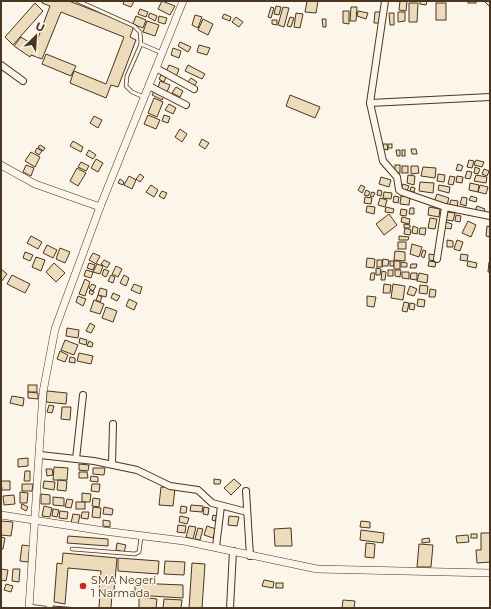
<svg xmlns="http://www.w3.org/2000/svg" width="491" height="609" font-family="Montserrat,sans-serif">
<style>
.building{fill:#ecdcbc;stroke:#4a3520}
.lines{fill:none;stroke-linecap:round;stroke-linejoin:round}
.service-casing{stroke:#4a3520;stroke-width:4.5}
.minor-casing{stroke:#4a3520;stroke-width:8}
.tertiary-casing{stroke:#4a3520;stroke-width:8}
.service{stroke:#fbf6e9;stroke-width:3}
.minor{stroke:#fbf6e9;stroke-width:6}
.tertiary{stroke:#fbf6e9;stroke-width:7}
.poi-dot{fill:#c62828;stroke:#fbf6e9;stroke-width:1.5}
.labels{text-anchor:middle;stroke-width:3;stroke-linejoin:round;paint-order:stroke}
.poi-label{font-size:11px;fill:#4a3520;stroke:#fbf6e9;text-anchor:start}
</style>
<rect width="100%" height="100%" fill="#fbf6e9"/>
<!-- building -->
<g class="building">
<polygon points="43,1 69,1 134,26 130,37 136,40 118,87 111,85 106,98 70,83 74,71 106,84 124,37 61,12 42,59 31,55 30,57 14,46 21,37 35,46 50,6 42,3"/>
<polygon points="124,1 134,1 131,7 123,4"/>
<polygon points="162,1 175,6 170,15 158,9"/>
<polygon points="307,1 318,1 316,13 305,12"/>
<polygon points="400,1 407,1 406,11 399,10"/>
<polygon points="420,1 427,1 426,5 420,4"/>
<rect x="468" y="1" width="8" height="2"/>
<polygon points="484,1 490,1 490,5 489,6"/>
<polygon points="35,3 43,11 13,45 5,37"/>
<polygon points="409,3 418,3 417,22 409,22"/>
<rect x="436" y="3" width="10" height="17"/>
<polygon points="276,6 281,7 279,15 274,14"/>
<polygon points="271,7 274,8 271,18 268,17"/>
<polygon points="283,7 289,8 284,27 278,25"/>
<polygon points="351,7 357,7 356,21 350,21"/>
<polygon points="140,9 148,12 146,17 138,14"/>
<polygon points="343,11 349,11 349,24 343,23"/>
<polygon points="358,11 368,13 366,19 357,16"/>
<polygon points="375,12 381,12 379,23 374,23"/>
<polygon points="398,12 405,12 405,21 398,22"/>
<polygon points="150,13 157,16 155,21 148,17"/>
<polygon points="296,13 303,14 300,28 294,27"/>
<polygon points="389,13 394,13 394,25 390,25"/>
<polygon points="224,14 231,17 230,21 222,18"/>
<polygon points="195,15 202,17 198,28 192,25"/>
<polygon points="136,16 146,20 143,28 133,24"/>
<polygon points="159,16 167,18 165,24 158,22"/>
<polygon points="236,17 243,22 239,27 232,22"/>
<polygon points="290,17 294,18 291,27 287,26"/>
<polygon points="203,19 213,24 208,35 198,30"/>
<polygon points="322,19 326,19 326,27 323,27"/>
<polygon points="272,20 277,20 277,25 272,24"/>
<polygon points="147,21 159,25 155,36 143,32"/>
<polygon points="180,42 191,47 188,52 178,46"/>
<polygon points="199,45 210,48 207,55 197,52"/>
<polygon points="173,48 181,51 179,58 171,55"/>
<polygon points="46,54 76,66 71,76 42,64"/>
<polygon points="169,65 179,69 176,77 166,72"/>
<polygon points="188,65 205,74 202,79 185,71"/>
<polygon points="161,75 166,77 164,82 159,79"/>
<polygon points="191,78 197,82 193,87 187,83"/>
<polygon points="160,81 170,85 167,92 158,88"/>
<polygon points="176,87 183,91 180,97 172,93"/>
<polygon points="154,91 164,96 162,100 152,95"/>
<polygon points="290,95 320,107 315,118 286,106"/>
<polygon points="154,98 163,102 157,117 148,113"/>
<polygon points="169,104 176,108 173,114 165,110"/>
<polygon points="148,115 160,120 156,129 144,124"/>
<polygon points="164,115 170,117 168,123 162,121"/>
<polygon points="94,116 102,120 98,128 90,123"/>
<polygon points="180,129 187,134 182,142 175,137"/>
<polygon points="202,139 209,143 205,149 199,145"/>
<polygon points="73,141 83,147 81,152 70,146"/>
<polygon points="383,144 387,144 388,150 383,149"/>
<rect x="388" y="144" width="4" height="4"/>
<polygon points="40,145 45,148 43,151 38,147"/>
<polygon points="37,148 42,151 39,155 35,152"/>
<polygon points="411,149 416,149 417,154 412,154"/>
<polygon points="89,150 96,155 93,159 86,155"/>
<polygon points="396,150 400,150 400,156 397,156"/>
<rect x="402" y="150" width="3" height="6"/>
<polygon points="31,152 40,157 35,167 25,161"/>
<polygon points="96,159 103,163 98,172 91,168"/>
<polygon points="469,160 474,161 472,168 467,167"/>
<polygon points="476,160 484,162 482,167 474,165"/>
<polygon points="81,162 89,166 86,171 78,167"/>
<polygon points="458,164 463,166 461,171 456,170"/>
<polygon points="26,165 34,168 31,176 23,172"/>
<rect x="395" y="165" width="5" height="8"/>
<rect x="402" y="166" width="6" height="7"/>
<polygon points="411,166 418,166 419,173 411,174"/>
<polygon points="423,167 436,168 435,178 421,176"/>
<polygon points="475,167 480,169 478,174 474,173"/>
<polygon points="77,168 86,173 78,186 70,181"/>
<polygon points="484,169 489,171 487,176 482,174"/>
<polygon points="467,171 472,172 470,179 465,178"/>
<polygon points="140,174 144,177 140,182 136,179"/>
<polygon points="438,174 445,175 444,182 437,181"/>
<polygon points="408,175 415,176 414,185 407,183"/>
<polygon points="476,175 487,177 486,183 474,181"/>
<polygon points="129,176 136,180 132,189 124,185"/>
<polygon points="450,176 455,177 453,185 448,184"/>
<polygon points="457,176 463,177 462,183 456,182"/>
<polygon points="381,177 391,180 389,187 379,184"/>
<polygon points="120,179 124,182 123,185 118,183"/>
<polygon points="420,182 434,183 433,193 419,191"/>
<polygon points="470,183 479,185 478,192 469,190"/>
<polygon points="403,184 409,186 407,191 401,190"/>
<polygon points="151,185 158,190 154,197 146,192"/>
<polygon points="361,185 365,187 362,193 358,190"/>
<polygon points="439,185 450,187 449,193 438,190"/>
<polygon points="480,185 488,187 486,194 478,192"/>
<polygon points="411,187 415,188 414,192 410,191"/>
<polygon points="366,190 370,192 368,196 364,195"/>
<polygon points="378,190 382,191 381,196 377,195"/>
<polygon points="162,191 167,193 164,199 159,196"/>
<polygon points="372,192 375,193 373,197 370,196"/>
<polygon points="384,192 392,193 391,199 383,198"/>
<polygon points="437,194 449,198 447,205 434,202"/>
<polygon points="394,196 399,197 398,203 393,202"/>
<polygon points="401,196 410,197 409,205 400,204"/>
<polygon points="471,196 477,198 476,202 469,200"/>
<polygon points="365,197 372,198 371,204 364,203"/>
<polygon points="462,197 467,198 466,206 460,204"/>
<polygon points="380,198 387,200 385,207 378,205"/>
<polygon points="451,200 458,201 457,207 449,206"/>
<polygon points="367,206 375,207 374,214 366,212"/>
<polygon points="477,206 485,209 483,214 475,211"/>
<polygon points="386,207 394,209 393,213 385,212"/>
<polygon points="429,207 440,209 439,217 428,215"/>
<polygon points="410,208 414,208 414,214 409,214"/>
<polygon points="401,209 407,210 406,216 400,215"/>
<polygon points="448,212 455,213 453,221 446,220"/>
<polygon points="389,214 397,225 384,235 376,224"/>
<polygon points="456,215 461,216 460,222 455,221"/>
<polygon points="402,217 410,219 409,224 401,222"/>
<polygon points="430,218 437,219 435,229 428,228"/>
<polygon points="468,221 476,225 471,237 462,233"/>
<polygon points="446,222 452,224 451,229 445,228"/>
<polygon points="404,224 410,225 410,228 404,228"/>
<polygon points="413,226 418,228 417,234 412,233"/>
<polygon points="487,226 490,227 490,237 486,236"/>
<polygon points="405,228 411,230 410,235 404,234"/>
<polygon points="420,228 426,228 425,235 419,234"/>
<polygon points="31,236 42,242 38,249 27,243"/>
<polygon points="399,236 409,237 408,240 399,240"/>
<polygon points="447,240 453,241 453,247 447,247"/>
<polygon points="457,240 463,242 460,251 454,249"/>
<rect x="398" y="242" width="8" height="7"/>
<polygon points="412,244 422,247 419,257 410,254"/>
<polygon points="47,245 57,250 53,258 43,253"/>
<polygon points="60,248 70,252 65,263 56,259"/>
<polygon points="423,250 426,251 424,258 421,256"/>
<polygon points="395,251 405,252 405,261 394,260"/>
<polygon points="25,252 33,255 30,261 23,258"/>
<polygon points="93,253 100,256 96,264 89,260"/>
<polygon points="429,254 436,255 436,261 429,260"/>
<polygon points="461,254 468,255 467,261 460,260"/>
<polygon points="36,257 45,260 41,271 32,267"/>
<polygon points="367,258 375,259 374,268 366,267"/>
<polygon points="383,259 389,260 388,266 382,266"/>
<polygon points="104,260 110,263 107,268 101,264"/>
<rect x="377" y="260" width="5" height="7"/>
<rect x="390" y="261" width="4" height="5"/>
<rect x="394" y="261" width="6" height="8"/>
<polygon points="429,261 436,262 435,267 428,266"/>
<polygon points="468,261 477,263 476,268 467,266"/>
<polygon points="401,262 407,263 407,267 401,267"/>
<polygon points="489,262 490,262 490,272 488,272"/>
<polygon points="54,263 65,273 56,282 46,272"/>
<polygon points="89,263 95,265 93,270 87,268"/>
<polygon points="97,264 103,266 100,274 93,272"/>
<polygon points="411,264 417,264 416,268 410,268"/>
<polygon points="116,266 122,269 118,277 112,274"/>
<polygon points="376,268 381,269 380,275 376,275"/>
<polygon points="1,269 7,274 1,282"/>
<polygon points="104,269 109,271 106,277 102,275"/>
<polygon points="86,270 93,272 91,278 84,276"/>
<rect x="388" y="270" width="5" height="6"/>
<polygon points="395,270 401,270 400,277 395,276"/>
<polygon points="382,271 386,272 385,280 381,280"/>
<polygon points="402,272 409,272 409,279 402,278"/>
<polygon points="371,273 375,273 374,280 370,280"/>
<polygon points="411,273 417,273 417,280 410,279"/>
<polygon points="419,273 428,275 427,283 417,281"/>
<polygon points="12,275 30,284 25,293 7,284"/>
<polygon points="111,275 115,277 113,283 108,281"/>
<polygon points="124,275 129,278 126,286 120,283"/>
<polygon points="85,279 90,282 85,296 79,294"/>
<polygon points="92,284 96,286 93,291 89,288"/>
<polygon points="134,284 142,287 140,294 131,290"/>
<polygon points="384,284 391,285 390,293 383,293"/>
<polygon points="393,284 405,286 403,300 391,298"/>
<polygon points="420,285 428,286 427,294 419,293"/>
<polygon points="410,286 417,289 414,296 407,294"/>
<polygon points="100,288 107,290 106,297 98,295"/>
<polygon points="430,289 436,290 435,297 429,297"/>
<polygon points="90,290 94,292 92,295 89,293"/>
<polygon points="113,293 120,296 117,301 111,298"/>
<polygon points="98,295 102,297 100,302 96,300"/>
<polygon points="78,296 86,299 83,306 76,302"/>
<polygon points="367,296 376,297 374,307 367,306"/>
<polygon points="129,299 137,303 134,310 126,306"/>
<polygon points="418,299 425,300 424,307 417,306"/>
<polygon points="94,300 104,304 100,314 90,311"/>
<polygon points="404,302 409,303 407,312 402,311"/>
<polygon points="410,303 415,304 414,310 409,309"/>
<polygon points="106,307 117,311 113,322 102,318"/>
<polygon points="90,323 95,326 91,333 86,331"/>
<polygon points="67,328 79,330 78,338 66,336"/>
<polygon points="80,338 87,340 86,345 79,343"/>
<polygon points="65,340 78,345 74,355 61,350"/>
<polygon points="89,341 93,343 92,347 87,346"/>
<polygon points="60,351 68,355 65,362 57,359"/>
<polygon points="79,353 93,356 91,364 77,361"/>
<polygon points="70,357 75,358 75,363 69,362"/>
<rect x="28" y="385" width="9" height="7"/>
<polygon points="47,391 67,393 66,404 46,402"/>
<polygon points="28,392 38,393 38,399 28,398"/>
<polygon points="12,396 24,398 23,406 10,403"/>
<polygon points="49,405 54,406 52,413 47,412"/>
<polygon points="62,407 71,407 70,420 61,419"/>
<polygon points="28,458 28,466 18,467 18,459"/>
<polygon points="79,464 89,465 88,471 79,470"/>
<polygon points="54,467 68,468 67,480 53,480"/>
<polygon points="93,468 105,468 104,475 93,474"/>
<polygon points="46,469 52,469 53,475 47,476"/>
<polygon points="25,471 30,471 30,481 24,481"/>
<polygon points="79,472 87,472 88,478 79,478"/>
<polygon points="91,476 98,477 98,482 90,481"/>
<polygon points="214,479 221,480 220,484 214,484"/>
<polygon points="234,479 241,485 231,495 224,488"/>
<polygon points="58,480 67,481 66,491 57,490"/>
<polygon points="1,481 10,481 10,490 2,490"/>
<polygon points="44,481 55,482 54,490 43,488"/>
<polygon points="22,484 33,484 32,491 22,491"/>
<polygon points="92,484 100,484 99,492 91,491"/>
<polygon points="161,487 175,488 173,506 159,505"/>
<polygon points="20,492 28,493 27,503 20,503"/>
<polygon points="82,493 91,494 90,502 82,502"/>
<polygon points="41,494 50,495 50,504 41,504"/>
<polygon points="14,495 15,504 4,505 3,496"/>
<polygon points="53,497 64,498 64,506 53,505"/>
<polygon points="93,498 100,499 99,507 92,506"/>
<polygon points="67,499 73,500 71,508 65,507"/>
<rect x="76" y="502" width="9" height="7"/>
<polygon points="22,504 28,507 26,511 21,508"/>
<polygon points="191,505 203,506 202,512 190,511"/>
<polygon points="44,506 52,508 50,517 42,516"/>
<polygon points="181,506 187,507 186,513 180,513"/>
<polygon points="93,507 101,508 100,518 92,517"/>
<polygon points="104,507 113,509 112,515 103,514"/>
<polygon points="204,507 209,508 208,515 203,514"/>
<polygon points="53,509 59,510 57,517 52,516"/>
<polygon points="60,511 68,512 67,519 59,518"/>
<polygon points="82,512 89,512 88,519 81,518"/>
<polygon points="73,514 80,515 78,524 71,523"/>
<polygon points="213,515 217,516 215,521 212,520"/>
<polygon points="180,516 189,518 187,524 179,522"/>
<polygon points="229,516 239,517 237,526 228,525"/>
<polygon points="103,520 110,521 110,527 103,526"/>
<polygon points="1,521 13,522 11,536 1,535"/>
<polygon points="361,521 370,522 370,528 360,527"/>
<polygon points="178,525 186,526 185,533 177,532"/>
<polygon points="189,526 196,527 193,539 186,537"/>
<polygon points="207,526 216,529 213,538 204,535"/>
<polygon points="198,528 203,529 200,540 195,539"/>
<polygon points="291,528 292,546 275,546 274,529"/>
<polygon points="361,530 384,533 383,543 360,540"/>
<polygon points="481,533 490,533 490,562 477,563 476,550 481,550"/>
<rect x="471" y="534" width="6" height="4"/>
<polygon points="468,535 469,542 457,543 456,536"/>
<polygon points="68,536 108,539 108,546 67,543"/>
<polygon points="1,537 5,538 3,549 1,549"/>
<polygon points="429,538 430,542 422,543 422,539"/>
<polygon points="117,543 126,545 124,552 116,550"/>
<polygon points="366,543 375,544 374,558 365,557"/>
<polygon points="419,544 433,545 431,567 417,567"/>
<polygon points="22,545 30,546 28,562 20,561"/>
<polygon points="63,553 117,558 114,591 99,590 101,571 68,568 65,604 54,602 57,563 62,564"/>
<polygon points="118,558 159,561 158,574 118,571"/>
<polygon points="165,561 185,562 184,575 164,574"/>
<polygon points="192,563 205,564 202,608 189,608"/>
<polygon points="1,569 8,570 6,581 1,580"/>
<polygon points="13,569 20,569 19,582 12,581"/>
<polygon points="264,580 274,582 273,588 262,586"/>
<polygon points="135,583 183,585 183,598 135,595"/>
<rect x="276" y="583" width="7" height="5"/>
<polygon points="6,584 13,586 11,592 4,590"/>
<polygon points="100,592 112,593 111,608 99,608"/>
<polygon points="139,597 157,599 156,608 139,608"/>
<polygon points="164,599 182,600 181,608 163,608"/>
<polygon points="343,600 355,601 354,608 342,608"/>
<polygon points="53,606 78,608 53,608"/>
</g>
<g class="lines">
<defs>
<g id="service">
<polyline points="78,1 134,26 140,32 141,44 162,53"/>
<polyline points="141,44 127,76 126,86 132,92 144,97"/>
<polyline points="72,549 135,554 139,552 141,537"/>
<polyline points="29,606 45,608"/>
</g>
<g id="minor">
<polyline points="385,1 370,103 383,161 397,177 399,190 402,192 445,207 490,216"/>
<polyline points="1,65 23,81"/>
<polyline points="156,68 194,89"/>
<polyline points="149,86 186,105"/>
<polyline points="370,103 490,97"/>
<polyline points="437,259 445,207"/>
<polyline points="40,455 94,461 137,470 170,486 198,490 212,503 247,512"/>
<polyline points="76,459 83,395"/>
<polyline points="112,464 113,424"/>
<polyline points="246,491 250,556"/>
<polyline points="216,547 221,506"/>
<polyline points="230,608 233,551"/>
</g>
<g id="tertiary">
<polyline points="1,165 35,184 100,207"/>
<polyline points="1,515 104,531 184,541 317,569 490,573"/>
<polyline points="29,608 43,392 55,329 100,207 183,1"/>
</g>
</defs>
<!-- service casing -->
<use href="#service" class="service-casing"/>
<!-- minor casing -->
<use href="#minor" class="minor-casing"/>
<!-- tertiary casing -->
<use href="#tertiary" class="tertiary-casing"/>
<!-- service -->
<use href="#service" class="service"/>
<!-- minor -->
<use href="#minor" class="minor"/>
<!-- tertiary -->
<use href="#tertiary" class="tertiary"/>
</g>
<!-- markers -->
<circle class="poi-dot" cx="83" cy="586" r="4"/>
<g class="labels">
<!-- poi labels -->
<g class="poi-label">
<text x="91" y="584">SMA Negeri<tspan x="91" dy="13">1 Narmada</tspan></text>
</g>
</g>
<!-- border -->
<rect width="491" height="609" fill="none" stroke="#4a3520" stroke-width="4"/>
<!-- north arrow -->
<g transform="translate(36 36) rotate(25)" stroke="#fbf6e9" stroke-width="3" paint-order="stroke">
<path d="M0-3L7 15L0 10L-7 15Z" fill="#4a3520"/>
<text y="-6" font-size="11" font-weight="bold" text-anchor="middle" fill="#4a3520">U</text>
</g>
</svg>
